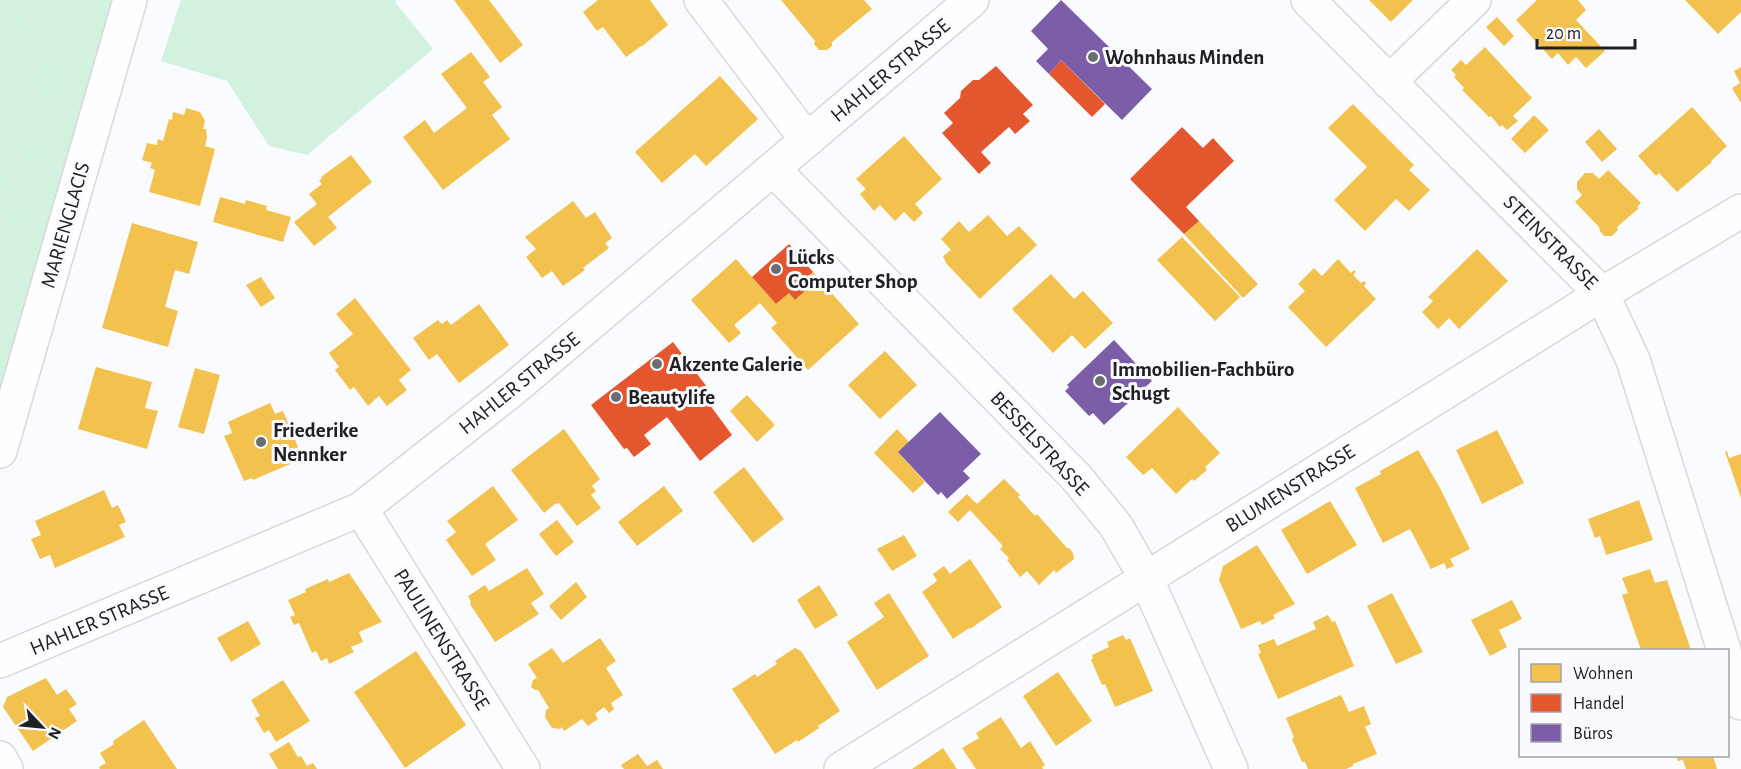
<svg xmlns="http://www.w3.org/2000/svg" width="1741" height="769" font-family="'Alegreya Sans',sans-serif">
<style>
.green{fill:#d2f1de}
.homes{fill:#f2c14e}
.shops{fill:#e4572e}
.offices{fill:#7b5ea7}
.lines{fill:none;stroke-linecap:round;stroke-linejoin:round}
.minor-casing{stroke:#d8d8db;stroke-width:36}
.path{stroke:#e5e5e5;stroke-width:4;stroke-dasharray:1.5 4.5;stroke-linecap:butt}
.minor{stroke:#fefeff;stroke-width:33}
.poi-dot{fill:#6c6d6f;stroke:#f9faff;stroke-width:2}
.labels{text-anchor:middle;stroke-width:6;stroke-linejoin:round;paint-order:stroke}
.poi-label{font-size:21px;font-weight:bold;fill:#202022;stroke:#f9faff;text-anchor:start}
.street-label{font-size:21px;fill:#202022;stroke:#f9faff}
</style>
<rect width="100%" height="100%" fill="#fafbfe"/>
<!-- green -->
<g class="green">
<polygon points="0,0 136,0 0,418"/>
<polygon points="181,0 396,0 395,2 433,49 307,155 269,146 227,81 161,61"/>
</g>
<!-- homes -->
<g class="homes">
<polygon points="454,0 489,0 523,45 500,63"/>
<polygon points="598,0 650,0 668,25 641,47 641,46 626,57 603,27 597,31 583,12"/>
<polygon points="781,0 864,0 872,9 832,42 832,46 827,50 819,50 814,44 815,41"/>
<polygon points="1369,0 1413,0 1391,22"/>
<polygon points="1537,0 1578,0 1586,10 1576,20 1605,51 1586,68 1576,57 1568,65 1558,53 1552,59 1516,20"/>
<polygon points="1685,0 1741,0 1741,12 1718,34"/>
<polygon points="1497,17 1514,36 1504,46 1486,27"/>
<polygon points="1485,47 1532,98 1513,116 1518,121 1507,130 1502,125 1500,127 1491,116 1489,117 1462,90 1464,88 1454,77 1456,75 1451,70 1461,60 1466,65"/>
<polygon points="471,52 490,77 483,82 502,107 492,115 510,139 443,190 403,137 425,120 434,133 467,108 441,74"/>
<polygon points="1741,67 1741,103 1732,88 1740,83 1734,71"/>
<polygon points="720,76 758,119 706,166 695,154 662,183 635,152"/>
<polygon points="1353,104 1414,165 1409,170 1430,190 1409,211 1396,199 1365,231 1334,200 1367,167 1328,128"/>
<polygon points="1692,107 1727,146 1711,161 1712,162 1677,192 1659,173 1656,176 1638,156"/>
<polygon points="186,108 200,112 205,121 203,129 206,129 207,138 205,146 215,149 200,206 149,192 155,170 150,168 152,163 142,160 147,143 157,145 158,139 163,141 169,119 172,120 173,112 184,115"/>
<polygon points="1534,115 1549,130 1525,153 1511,139"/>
<polygon points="1599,129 1617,149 1602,162 1585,142"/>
<polygon points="904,136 942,179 915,204 923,213 914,222 904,212 895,221 880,205 874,211 860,194 866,189 856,179"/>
<polygon points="351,155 372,182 328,217 337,228 314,246 294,222 317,204 309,194 322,184 319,181 322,178 321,177"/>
<polygon points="1608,170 1641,203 1637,207 1639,208 1617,227 1618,230 1612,236 1604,236 1600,231 1599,227 1575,202 1582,195 1577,189 1577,182 1585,173 1593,173 1599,179"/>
<polygon points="220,197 245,204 246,200 267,206 266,210 291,217 283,242 213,222"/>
<polygon points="573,201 586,218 595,212 612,238 605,243 609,248 583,268 585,270 563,286 552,271 542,278 526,257 536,249 525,237"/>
<polygon points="988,215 1007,236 1019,226 1037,245 980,299 946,263 943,256 951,250 941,239 959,221 969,232"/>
<polygon points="1199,221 1258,284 1243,298 1184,234"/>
<polygon points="132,223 198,242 189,274 175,270 165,307 178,311 168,347 102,328"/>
<polygon points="1182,237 1240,297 1215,321 1157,260"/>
<polygon points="1477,249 1508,281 1459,329 1449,318 1438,329 1422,312 1433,301 1428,297"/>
<polygon points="736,259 776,304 789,293 795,300 806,290 799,283 813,272 859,324 808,370 771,328 777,323 760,303 734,325 741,333 729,343 691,300"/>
<polygon points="1338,259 1351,273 1354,270 1356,272 1353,275 1361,283 1364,281 1366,283 1364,286 1376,299 1326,347 1288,307 1305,291 1298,284 1314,268 1322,276"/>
<polygon points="1051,274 1074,299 1083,291 1113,323 1085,349 1072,335 1053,353 1012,309"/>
<polygon points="261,277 275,298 261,307 246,285"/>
<polygon points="355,298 411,370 399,380 407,390 387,406 379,396 368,406 354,387 350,390 335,370 339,367 329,353 353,334 336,314"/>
<polygon points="479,304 509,345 459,383 437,354 429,360 413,338 438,320 442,324 447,320 451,325"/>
<polygon points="885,351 917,385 880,419 848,385"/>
<polygon points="96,367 152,382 145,408 158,411 147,449 78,429"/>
<polygon points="195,368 220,375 204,434 178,427"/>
<polygon points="747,395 775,425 757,442 730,411"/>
<polygon points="270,403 275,414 283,411 298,447 290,451 295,462 253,480 252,478 244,481 224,436 232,433 228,422"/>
<polygon points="1178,407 1220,453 1205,467 1207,470 1194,481 1192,479 1176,494 1152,468 1143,475 1126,457"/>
<polygon points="564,429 600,479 592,486 596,491 591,495 601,508 577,526 559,503 555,504 544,513 511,470"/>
<polygon points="897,429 909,442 898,452 925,482 913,493 874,453"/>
<polygon points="1497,430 1524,483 1482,504 1456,450"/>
<polygon points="1418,450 1440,488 1470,549 1450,559 1454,566 1447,569 1444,563 1431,569 1410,529 1383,543 1355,488 1381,474 1380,471"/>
<polygon points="1727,451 1729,458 1741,454 1741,498 1725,452"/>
<polygon points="744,467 784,519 753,543 713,492"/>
<polygon points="1004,479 1020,495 1018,497 1035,516 1037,514 1067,548 1069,548 1073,553 1074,559 1056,573 1054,570 1039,585 1027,571 1020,577 1007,560 1009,558 1000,549 1003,546 970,510 958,522 948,512 967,494 977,504"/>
<polygon points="493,486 518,520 485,544 496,560 472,576 446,540 456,532 447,521"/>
<polygon points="664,486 683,511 637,546 618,522"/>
<polygon points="104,490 112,508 118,505 126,522 119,525 125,537 55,568 50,555 40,559 31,539 41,535 35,521"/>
<polygon points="1639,500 1653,540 1606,555 1600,536 1595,538 1588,519"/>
<polygon points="1330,501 1357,545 1307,574 1281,530"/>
<polygon points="557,520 574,542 556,556 539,534"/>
<polygon points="904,535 917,556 892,571 877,549"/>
<polygon points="1257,545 1295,604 1273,615 1275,618 1262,625 1260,621 1241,629 1219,580 1223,566"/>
<polygon points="970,559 1002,607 970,629 969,628 953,639 922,592 937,581 933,574 944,566 950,574"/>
<polygon points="527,568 544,594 531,603 539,614 495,642 470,604 471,602 468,596 485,585 489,591"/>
<polygon points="1650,569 1655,583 1667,580 1691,650 1641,650 1622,595 1628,593 1622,578"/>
<polygon points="349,573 382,622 359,632 363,642 351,647 354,652 329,664 327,658 321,661 316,651 312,653 299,623 294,625 290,617 295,615 288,600 306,592 305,589 328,579 329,582"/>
<polygon points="576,582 587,597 561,620 549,606"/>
<polygon points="819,585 838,615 815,629 797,600"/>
<polygon points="889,593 929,656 877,690 847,642 884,617 874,603"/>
<polygon points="1392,593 1423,652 1396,664 1367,606"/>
<polygon points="1512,600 1522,619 1499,630 1507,647 1490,656 1471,620"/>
<polygon points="1328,615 1332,622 1335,621 1354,666 1278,699 1258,654 1261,653 1258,645 1274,639 1277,646 1316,629 1313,622"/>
<polygon points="248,621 261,644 231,662 217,638"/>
<polygon points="1123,635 1126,640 1130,638 1153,691 1115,707 1105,684 1102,685 1091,660 1093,658 1092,655 1109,647 1107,642"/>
<polygon points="600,638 616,661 606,668 623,695 611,703 614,709 609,713 604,707 595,714 598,719 588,726 582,719 564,731 562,727 560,729 552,728 545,717 546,710 549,708 538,690 535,690 531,687 533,680 537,678 528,664 552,648 563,663"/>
<polygon points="795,648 801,651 840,711 818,726 819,728 798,742 797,740 775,754 732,689 755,674 757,677 777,664 775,661"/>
<polygon points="416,651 466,725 405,768 354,692"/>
<polygon points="1058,672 1092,721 1056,746 1023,696"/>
<polygon points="46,678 57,695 66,689 77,704 69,709 77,721 33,751 3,707 7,697"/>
<polygon points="283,680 310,721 276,742 269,730 264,733 255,718 260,716 251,700"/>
<polygon points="1341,695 1349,712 1364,706 1371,724 1365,727 1377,754 1353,764 1353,766 1346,769 1308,769 1305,762 1302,762 1292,739 1294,737 1286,718"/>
<polygon points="1001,717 1021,748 1030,741 1045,765 1042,767 1043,769 976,769 962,748 979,738 976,733"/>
<polygon points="144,720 177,769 100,769 99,767 106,763 100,753 114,744 113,741"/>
<polygon points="289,742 298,757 301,756 307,766 313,763 317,769 278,769 269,754"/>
<polygon points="943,748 957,769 912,769"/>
<polygon points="638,754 647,766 657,760 663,769 624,769 621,765"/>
<polygon points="1676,756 1713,756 1717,769 1686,769 1683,760 1678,761"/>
</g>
<!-- shops -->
<g class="shops">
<polygon points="1061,60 1105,104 1092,117 1049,74"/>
<polygon points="996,66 1033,105 1023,114 1030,121 1015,134 1009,127 981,152 991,163 979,174 942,133 953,123 944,113 960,98 961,91 973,80 979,80"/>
<polygon points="1182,127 1203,148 1213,138 1234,161 1186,207 1199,221 1184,234 1130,179"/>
<polygon points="789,244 813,272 799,283 806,290 795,300 789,293 776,304 752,277"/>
<polygon points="673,342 707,387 701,393 732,435 700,461 667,417 644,435 651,444 634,457 627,448 624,449 591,405"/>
</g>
<!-- offices -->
<g class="offices">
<polygon points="1061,0 1152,89 1122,120 1061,60 1049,74 1036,61 1048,49 1031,31"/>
<polygon points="1114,340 1152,381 1104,425 1093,413 1089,416 1065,391 1069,387 1067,385"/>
<polygon points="940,412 981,454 963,471 970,478 947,499 941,492 938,495 898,452"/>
</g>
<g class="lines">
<defs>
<g id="minor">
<polyline points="701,0 807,140"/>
<polyline points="1308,0 1602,294 1633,360 1724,650"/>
<polyline points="1389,82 1474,0"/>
<polyline points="774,170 1076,477 1116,526 1146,578 1231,769"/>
<polyline points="0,451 130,0"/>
<polyline points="361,509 523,769"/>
<polyline points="1728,660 1741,703"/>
<polyline points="0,661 361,509 512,390 972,0"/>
<polyline points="0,758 6,769"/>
<polyline points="841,769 1602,294 1741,211"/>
</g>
</defs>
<!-- minor casing -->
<use href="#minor" class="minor-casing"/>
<!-- path -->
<polyline class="path" points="0,229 22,147 34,89 33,32 27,0"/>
<!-- minor -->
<use href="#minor" class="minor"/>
</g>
<!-- markers -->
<g class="poi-dot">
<circle cx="1093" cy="57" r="6"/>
<circle cx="776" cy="269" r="6"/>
<circle cx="657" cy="364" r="6"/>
<circle cx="1100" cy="381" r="6"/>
<circle cx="616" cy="397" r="6"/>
<circle cx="261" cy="442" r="6"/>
</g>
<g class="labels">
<!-- poi labels -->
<g class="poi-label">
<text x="1105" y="64">Wohnhaus Minden</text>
<text x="788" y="264">Lücks<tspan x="788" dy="24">Computer Shop</tspan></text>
<text x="669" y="371">Akzente Galerie</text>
<text x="1112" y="376">Immobilien-Fachbüro<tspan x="1112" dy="24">Schugt</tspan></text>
<text x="628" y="404">Beautylife</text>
<text x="273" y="437">Friederike<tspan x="273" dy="24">Nennker</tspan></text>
</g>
<!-- street labels -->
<g class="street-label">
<text transform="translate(890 70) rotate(-40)" y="7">HAHLER STRASSE</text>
<text transform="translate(65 225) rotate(-74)" y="7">MARIENGLACIS</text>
<text transform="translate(1551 242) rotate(45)" y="7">STEINSTRASSE</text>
<text transform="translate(519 383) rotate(-39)" y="7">HAHLER STRASSE</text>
<text transform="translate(1040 443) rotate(47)" y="7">BESSELSTRASSE</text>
<text transform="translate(1290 488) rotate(-32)" y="7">BLUMENSTRASSE</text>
<text transform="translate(99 620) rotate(-23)" y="7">HAHLER STRASSE</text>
<text transform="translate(442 639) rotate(58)" y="7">PAULINENSTRASSE</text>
</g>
</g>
<!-- legend -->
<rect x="1519" y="649" width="210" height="108" fill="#f9faff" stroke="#a2a3a7" stroke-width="1.5"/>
<rect x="1531" y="664" width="30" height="18" fill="#f2c14e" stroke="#a2a3a7" stroke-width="1.5"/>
<text x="1573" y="679" font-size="18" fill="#202022">Wohnen</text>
<rect x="1531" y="694" width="30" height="18" fill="#e4572e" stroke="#a2a3a7" stroke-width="1.5"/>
<text x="1573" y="709" font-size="18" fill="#202022">Handel</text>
<rect x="1531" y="724" width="30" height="18" fill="#7b5ea7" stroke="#a2a3a7" stroke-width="1.5"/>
<text x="1573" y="739" font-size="18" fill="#202022">Büros</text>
<!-- north arrow -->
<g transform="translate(42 727) rotate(116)" stroke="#f9faff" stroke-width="4.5" paint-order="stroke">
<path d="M0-4.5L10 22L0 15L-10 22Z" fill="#202022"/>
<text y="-9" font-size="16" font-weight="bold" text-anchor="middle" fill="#202022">N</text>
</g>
<!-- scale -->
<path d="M1537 39v9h98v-9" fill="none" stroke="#202022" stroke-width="3"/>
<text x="1546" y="39" font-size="18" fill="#202022" stroke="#f9faff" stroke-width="4.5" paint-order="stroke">20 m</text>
</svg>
